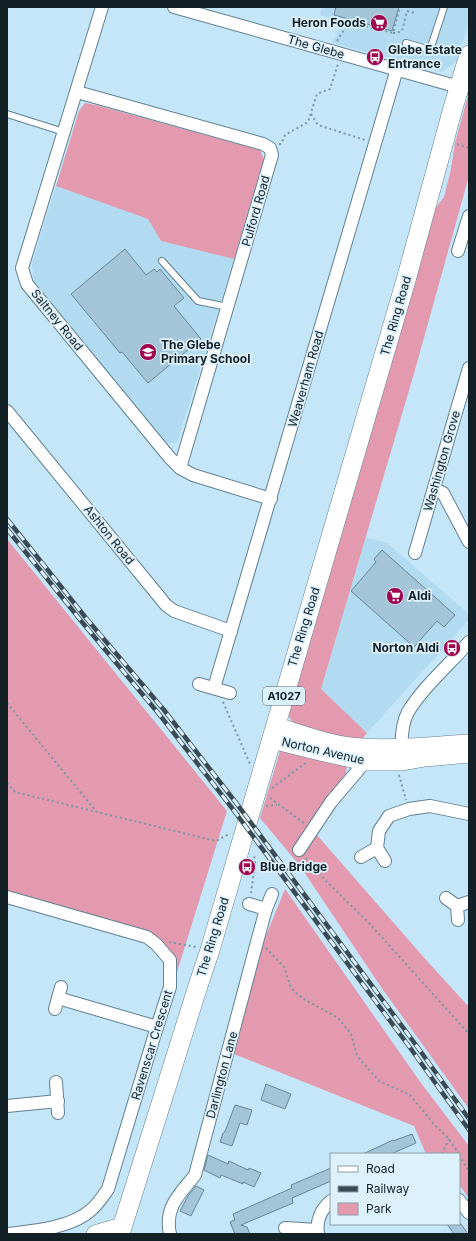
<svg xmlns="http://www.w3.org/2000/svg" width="476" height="1241" font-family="Inter,sans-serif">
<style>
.built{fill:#b2dbf2}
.green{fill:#e39aae}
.building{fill:#a3c5d7;stroke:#678798}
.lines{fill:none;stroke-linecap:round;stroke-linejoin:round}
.lane-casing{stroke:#618091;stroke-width:8}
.street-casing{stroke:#618091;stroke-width:14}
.secondary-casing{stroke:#618091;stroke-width:18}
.primary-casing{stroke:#618091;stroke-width:20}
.path{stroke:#7c96a3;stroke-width:2;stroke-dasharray:2 3;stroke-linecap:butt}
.lane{stroke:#fff;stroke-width:6}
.street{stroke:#fff;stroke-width:12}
.secondary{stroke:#fff;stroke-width:17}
.primary{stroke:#fff;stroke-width:19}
.rail-casing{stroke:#3a4b54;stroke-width:4.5}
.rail{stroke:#dcf1fc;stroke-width:3;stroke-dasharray:9;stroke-linecap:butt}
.labels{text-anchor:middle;stroke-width:3.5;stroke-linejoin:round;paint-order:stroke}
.shield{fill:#dcf1fc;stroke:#4f5f66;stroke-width:1}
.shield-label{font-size:11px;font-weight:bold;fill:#132026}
.poi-label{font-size:12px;font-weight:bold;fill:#132026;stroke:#dcf1fc;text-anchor:start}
.street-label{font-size:12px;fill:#132026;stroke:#dcf1fc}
</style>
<rect width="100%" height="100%" fill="#c4e6f8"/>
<!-- built -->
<g class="built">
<polygon points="322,7 469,7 469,24 456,62 442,72 332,43 343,23 320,15"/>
<polygon points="56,186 148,219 161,241 234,259 177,443 167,443 159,435 34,282 32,265 41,233"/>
<polygon points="366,537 387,543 469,614 469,620 367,733 321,689"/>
</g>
<!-- green -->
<g class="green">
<polygon points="469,92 469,176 415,370 321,689 367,733 360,742 295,724 291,720 288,714 431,214 444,197 451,169 455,143"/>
<polygon points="85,103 96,105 260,150 264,159 234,259 161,241 148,219 56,186 79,111"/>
<polygon points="7,539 227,811 177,972 154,943 7,899"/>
<polygon points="290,747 347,762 346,773 306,829 316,834 427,961 469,1007 469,1109 381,987 300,866 260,818 280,751"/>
<polygon points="285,889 421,1083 469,1146 469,1199 459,1184 459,1154 426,1154 414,1126 229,1052 265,938"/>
</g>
<!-- building -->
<g class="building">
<polygon points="336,7 399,7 392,31 334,15"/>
<polygon points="125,249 146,275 154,269 157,272 160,269 184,298 174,306 201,339 148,383 122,352 120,353 71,294"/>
<polygon points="382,550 455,615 444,627 437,621 414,647 351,591 376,562 374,559"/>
<polygon points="266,1084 291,1094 285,1109 261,1100"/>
<polygon points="235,1105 252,1110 247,1125 240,1123 232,1146 220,1142 223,1133 224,1133 226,1129"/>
<polygon points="412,1134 416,1143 391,1154 363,1154 393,1140 393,1141"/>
<polygon points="208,1155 228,1164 229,1161 248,1170 249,1168 261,1173 254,1187 243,1182 243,1184 221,1175 220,1178 204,1170"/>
<polygon points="331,1168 331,1181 292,1198 293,1203 241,1225 247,1227 250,1234 235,1234 230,1222 235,1220 233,1214 292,1188 291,1185"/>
<polygon points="196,1186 204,1190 191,1216 180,1211 188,1196"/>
<polygon points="447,1224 461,1224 468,1234 454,1234"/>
</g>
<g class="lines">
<defs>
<g id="lane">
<polyline points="406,43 430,50 444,7"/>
<polyline points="7,114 64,132"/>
<polyline points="162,261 198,301 228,307"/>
</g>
<g id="street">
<polyline points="102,7 22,268 27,284 170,458 180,468 193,475 271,499"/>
<polyline points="174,7 459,87"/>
<polyline points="77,92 263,144 270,148 272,155 180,468"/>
<polyline points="458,251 469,216"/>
<polyline points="7,411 166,605 174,611 231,631"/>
<polyline points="434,489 443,493 469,542"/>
<polyline points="415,553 469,368"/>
<polyline points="199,684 230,693"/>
<polyline points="214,688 397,69"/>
<path d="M402,755C401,741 401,725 408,712C423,687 449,665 469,642"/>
<polyline points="377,848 379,831 389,816 409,809 430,806 469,814"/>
<polyline points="299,850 331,802 365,762 363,755"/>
<polyline points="361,857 377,848 385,861"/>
<path d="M7,897L147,937L156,944L170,960V987L157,1027L108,1189C103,1196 98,1204 91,1210C71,1228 34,1231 8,1234"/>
<polyline points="446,898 457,906 469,902"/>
<polyline points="249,904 266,909"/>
<polyline points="457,906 458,920"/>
<polyline points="58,998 157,1027"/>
<polyline points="55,1009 61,987"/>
<polyline points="56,1082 58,1113"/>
<polyline points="7,1106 58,1101"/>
<polyline points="459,1200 469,1213"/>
<polyline points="285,1228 317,1230"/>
<path d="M170,1234C164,1207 180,1194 195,1175L257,942L266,909L272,894"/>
<path d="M318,1234C316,1221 321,1209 331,1201"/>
</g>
<g id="secondary">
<path d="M276,726C303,734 334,746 362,747C397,750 434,745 469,743"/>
<polyline points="272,740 320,752 365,762 402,762 425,758 469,754"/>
<polyline points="95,1234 122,1226"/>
</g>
<polyline id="primary" points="120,1234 197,989 210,950 406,280 453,108 469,55"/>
</defs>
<!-- lane casing -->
<use href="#lane" class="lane-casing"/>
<!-- street casing -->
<use href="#street" class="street-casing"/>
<!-- secondary casing -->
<use href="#secondary" class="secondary-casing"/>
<!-- primary casing -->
<use href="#primary" class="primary-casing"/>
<!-- path -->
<g class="path">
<polyline points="393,33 396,33 402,31 407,11 415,13"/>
<polyline points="337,41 349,22 393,33 400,7"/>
<polyline points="311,114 318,125 365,140"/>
<polyline points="279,144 281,144 285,135 308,122 317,94 330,89 338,64"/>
<polyline points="457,144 469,148"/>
<polyline points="223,702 250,764"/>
<polyline points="7,703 96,811"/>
<polyline points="399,775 406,800"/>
<polyline points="7,783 15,792 216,841 229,834"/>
<polyline points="272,788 307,762"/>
<polyline points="270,798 305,824"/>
<polyline points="266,806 277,805"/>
<polyline points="306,858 325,880 369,923 469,1034"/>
<polyline points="251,893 255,863 254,854"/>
<polyline points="169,942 196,947"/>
<polyline points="266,948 284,967 291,988 302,998 338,1018 351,1034 357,1056 379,1081 410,1095 433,1123 449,1139 459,1154"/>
<polyline points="442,1154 449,1139"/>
<polyline points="459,1155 469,1171"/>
</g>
<!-- lane -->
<use href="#lane" class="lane"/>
<!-- street -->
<use href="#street" class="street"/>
<!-- secondary -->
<use href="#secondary" class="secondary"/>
<!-- primary -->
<use href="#primary" class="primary"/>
<defs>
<g id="rail">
<polyline points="7,519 86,618 164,710 237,804 416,1045 469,1119"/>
<polyline points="7,529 82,622 159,714 232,808 411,1049 469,1130"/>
</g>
</defs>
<!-- rail casing -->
<use href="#rail" class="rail-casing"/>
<!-- rail -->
<use href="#rail" class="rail"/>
</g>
<!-- icons -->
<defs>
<symbol id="supermarket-disc" viewBox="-11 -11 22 22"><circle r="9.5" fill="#9e0750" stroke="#dcf1fc"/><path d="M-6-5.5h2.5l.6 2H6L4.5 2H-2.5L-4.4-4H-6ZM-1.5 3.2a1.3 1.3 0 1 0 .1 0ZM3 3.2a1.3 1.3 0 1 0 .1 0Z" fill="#fff"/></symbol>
<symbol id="bus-disc" viewBox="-11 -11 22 22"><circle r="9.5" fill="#9e0750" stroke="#dcf1fc"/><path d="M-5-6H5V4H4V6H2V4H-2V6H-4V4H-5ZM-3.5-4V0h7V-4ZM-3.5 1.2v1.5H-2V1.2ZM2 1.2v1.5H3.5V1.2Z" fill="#fff"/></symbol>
<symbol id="school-disc" viewBox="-11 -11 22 22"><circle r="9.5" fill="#9e0750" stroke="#dcf1fc"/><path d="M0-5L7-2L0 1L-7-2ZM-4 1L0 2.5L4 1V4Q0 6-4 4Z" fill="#fff"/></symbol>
</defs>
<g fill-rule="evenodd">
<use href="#supermarket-disc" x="369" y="13" width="20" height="20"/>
<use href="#bus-disc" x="365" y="47" width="20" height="20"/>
<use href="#school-disc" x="138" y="342" width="20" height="20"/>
<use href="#supermarket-disc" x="385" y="586" width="20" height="20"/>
<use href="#bus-disc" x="442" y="638" width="20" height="20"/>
<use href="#bus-disc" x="237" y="857" width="20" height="20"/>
</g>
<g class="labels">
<!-- shield labels -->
<rect class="shield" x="263" y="687" width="42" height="18" rx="3"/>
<g class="shield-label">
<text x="284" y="700">A1027</text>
</g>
<!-- poi labels -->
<g class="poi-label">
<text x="366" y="27" text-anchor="end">Heron Foods</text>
<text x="388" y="54">Glebe Estate<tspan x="388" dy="14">Entrance</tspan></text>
<text x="161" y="349">The Glebe<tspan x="161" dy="14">Primary School</tspan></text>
<text x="408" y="600">Aldi</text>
<text x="439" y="652" text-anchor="end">Norton Aldi</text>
<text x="260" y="871">Blue Bridge</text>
</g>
<!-- street labels -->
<g class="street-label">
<text transform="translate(316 47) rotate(16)" y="4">The Glebe</text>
<text transform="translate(256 211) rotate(-74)" y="4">Pulford Road</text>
<text transform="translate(396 316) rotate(-74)" y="4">The Ring Road</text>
<text transform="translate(57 320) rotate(51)" y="4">Saltney Road</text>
<text transform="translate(306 379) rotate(-74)" y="4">Weaverham Road</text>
<text transform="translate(442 461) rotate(-74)" y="4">Washington Grove</text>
<text transform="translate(109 535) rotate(51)" y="4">Ashton Road</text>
<text transform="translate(304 627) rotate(-73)" y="4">The Ring Road</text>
<text transform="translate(323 751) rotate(13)" y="4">Norton Avenue</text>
<text transform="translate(213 937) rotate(-73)" y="4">The Ring Road</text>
<text transform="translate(152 1045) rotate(-73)" y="4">Ravenscar Crescent</text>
<text transform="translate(222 1075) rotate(-75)" y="4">Darlington Lane</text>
</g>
</g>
<!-- border -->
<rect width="476" height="1241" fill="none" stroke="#132026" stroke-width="16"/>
<!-- legend -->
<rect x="330" y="1153" width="130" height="72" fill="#dcf1fc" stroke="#8c9da6"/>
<rect x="338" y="1166" width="20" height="6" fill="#ffffff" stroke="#8c9da6"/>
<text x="366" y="1173" font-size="12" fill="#132026">Road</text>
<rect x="338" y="1186" width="20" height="6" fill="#3a4b54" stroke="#8c9da6"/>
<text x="366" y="1193" font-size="12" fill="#132026">Railway</text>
<rect x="338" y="1203" width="20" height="12" fill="#e39aae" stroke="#8c9da6"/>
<text x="366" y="1213" font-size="12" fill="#132026">Park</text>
</svg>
